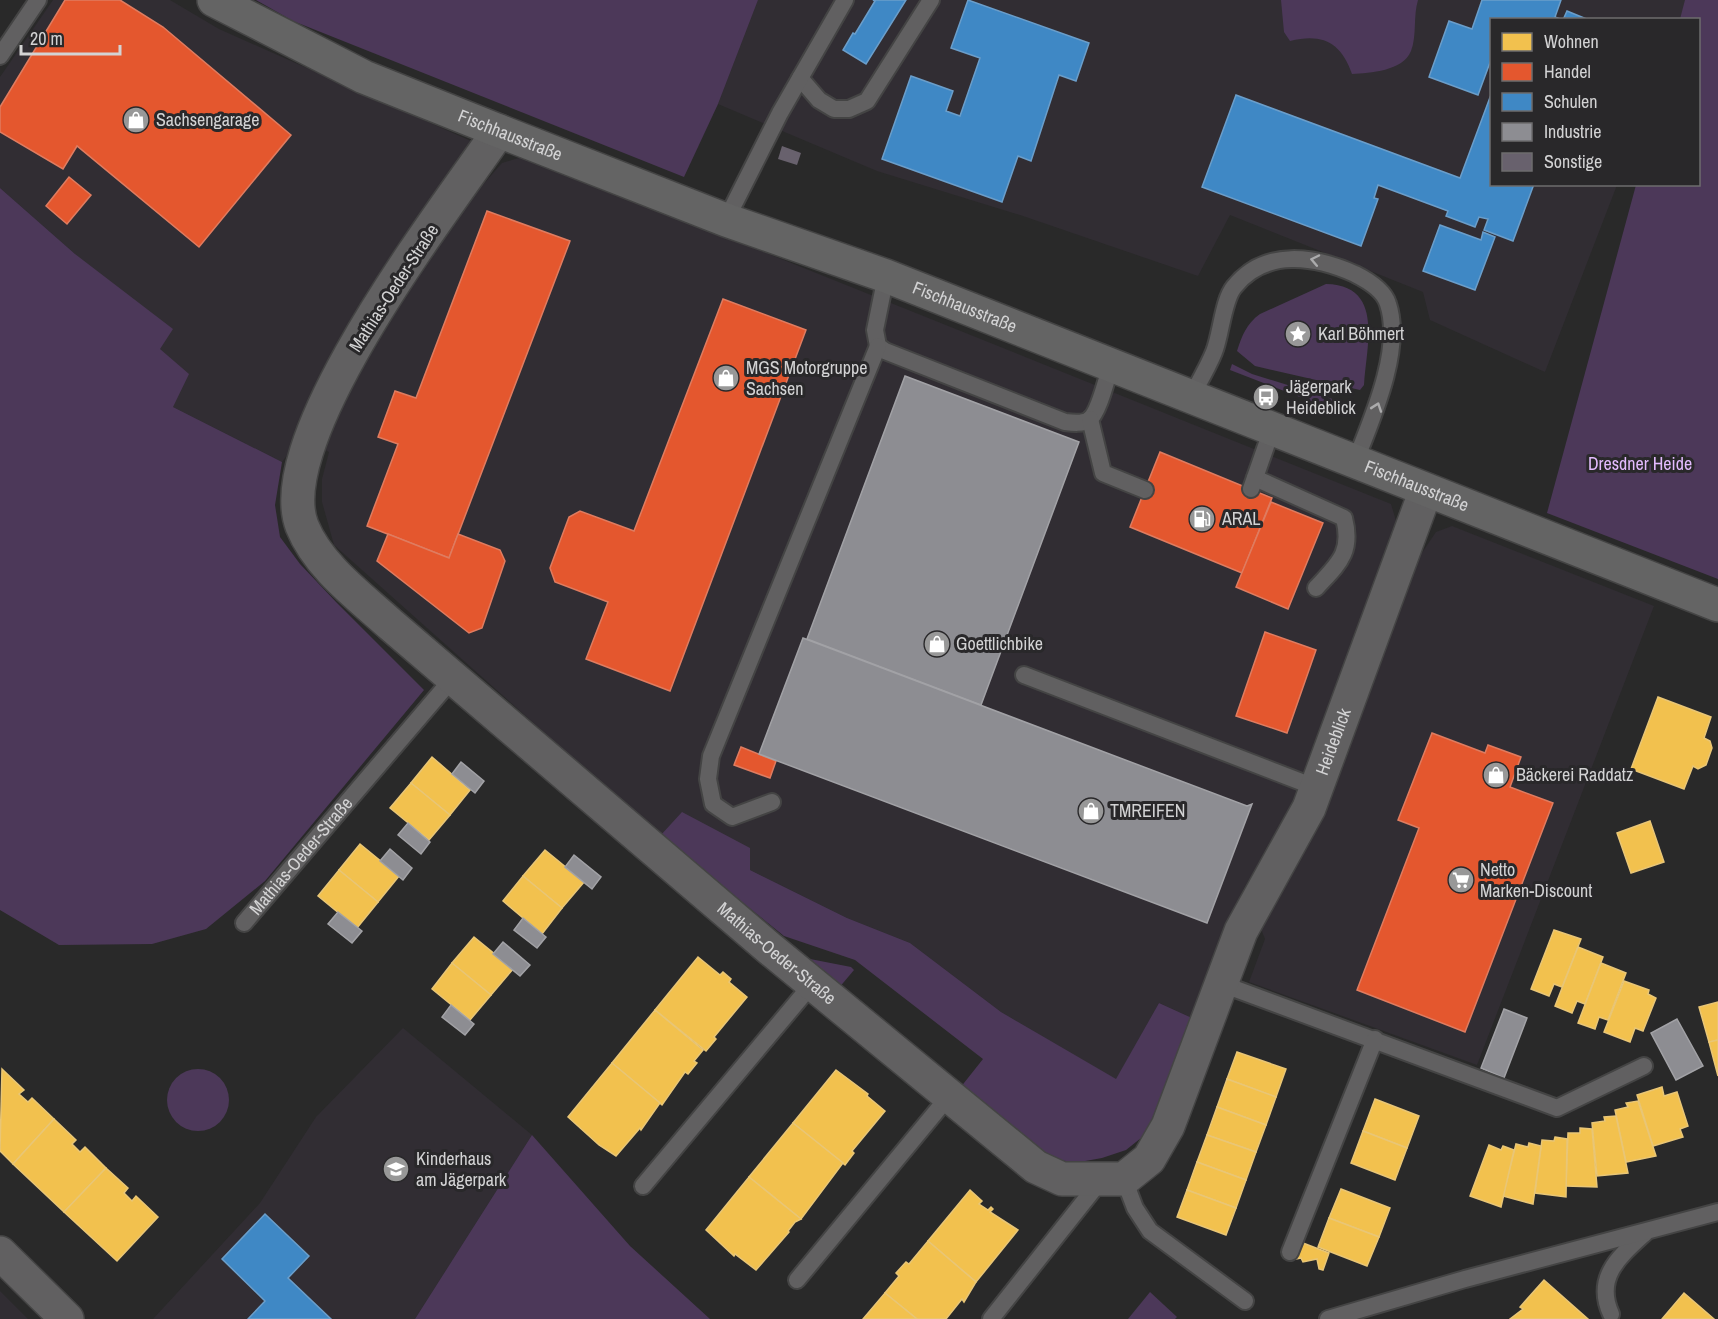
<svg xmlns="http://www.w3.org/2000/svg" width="1718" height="1319" font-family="'Archivo Narrow',sans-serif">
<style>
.built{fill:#312d33}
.green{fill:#4c3859}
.homes{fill:#f2c14e;stroke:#e9c676;stroke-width:1.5}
.shops{fill:#e4572e;stroke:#df7c60;stroke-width:1.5}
.schools{fill:#3f88c5;stroke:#6b9eca;stroke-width:1.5}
.industry{fill:#8d8d92;stroke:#a2a2a6;stroke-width:1.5}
.building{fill:#68616d}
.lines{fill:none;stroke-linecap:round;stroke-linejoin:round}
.service-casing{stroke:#444;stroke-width:20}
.minor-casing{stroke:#444;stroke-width:36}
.secondary-casing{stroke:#444;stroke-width:36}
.service{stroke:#616061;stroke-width:16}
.minor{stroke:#616061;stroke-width:33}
.secondary{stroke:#646464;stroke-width:33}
.oneway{stroke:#ababac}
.labels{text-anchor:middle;stroke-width:6;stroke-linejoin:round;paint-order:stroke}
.poi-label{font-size:18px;fill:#d3d3d4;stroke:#29282a;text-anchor:start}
.street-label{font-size:18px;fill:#d3d3d4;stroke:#29282a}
.park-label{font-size:18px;fill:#e3bbfe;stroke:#29282a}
</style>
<rect width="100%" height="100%" fill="#292929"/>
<!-- built -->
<g class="built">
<polygon points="53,0 170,0 219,29 471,141 451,172 480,188 502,163 525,156 1391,504 1397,524 1300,797 1244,888 1221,938 1192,1018 1159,1003 1116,1080 1001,1012 910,943 847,918 750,870 660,836 334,545 322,502 322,479 329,452 301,437 282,462 173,407 160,349 75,254 0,188 0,77"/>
<polygon points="758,0 1687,0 1680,19 1492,20 1492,184 1617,185 1545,372 1430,320 1423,292 1230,215 1198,276 1023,216 877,171 718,104"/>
<polygon points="1452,526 1654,606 1477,1065 1249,982 1265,939 1259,924 1279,883 1325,814 1417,560 1436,532"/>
<polygon points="403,1028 532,1135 415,1319 153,1319 260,1203 316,1117"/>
<polygon points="0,1291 28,1319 0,1319"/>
</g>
<!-- green -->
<g class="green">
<polygon points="256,0 758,0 718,104 684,177 293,21"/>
<path d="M1281,0H1418C1413,16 1417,36 1411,51C1403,71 1370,73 1352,74C1341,42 1322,33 1290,41L1284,32Z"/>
<polygon points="1685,0 1718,0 1718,579 1547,513 1636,185 1698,184 1698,20 1680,19"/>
<polygon points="0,188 75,254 173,329 160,349 189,374 173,407 282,462 275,505 280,537 300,564 336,602 424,690 265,881 206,929 152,944 59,945 0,910"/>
<path d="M1326,284C1385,285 1366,347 1364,385L1360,390L1255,366L1237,351C1242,336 1246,324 1260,314Z"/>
<polygon points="1232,364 1252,374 1355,406 1352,417 1230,370"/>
<polygon points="682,812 750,848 750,870 847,918 910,943 1001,1012 1116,1079 1159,1003 1192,1018 1146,1134 1126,1150 1102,1158 1074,1163 1048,1157 960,1088 983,1059 855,960 784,936 660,836"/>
<polygon points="805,958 851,967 854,970 838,989"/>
<circle cx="198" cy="1100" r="31"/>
<polygon points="532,1135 630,1246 710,1319 415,1319"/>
<polygon points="1150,1292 1177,1317 1175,1319 1128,1319"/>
</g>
<!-- homes -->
<g class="homes">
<polygon points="1658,697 1711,717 1704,738 1710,741 1712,748 1706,765 1698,769 1693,766 1684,789 1631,769"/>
<polygon points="432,757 470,790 450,815 411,783"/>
<polygon points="411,783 450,815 429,840 390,808"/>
<polygon points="1650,821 1664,862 1631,873 1617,833"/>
<polygon points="360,844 399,876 378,902 339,870"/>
<polygon points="545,850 584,882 562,908 523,876"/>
<polygon points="339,870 378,902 357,928 318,896"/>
<polygon points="523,876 562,908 542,934 503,901"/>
<polygon points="1554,930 1581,939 1562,987 1554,984 1549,996 1531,989"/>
<polygon points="474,937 513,969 491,995 452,963"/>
<polygon points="1578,947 1603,957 1585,1004 1577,1001 1572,1013 1555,1006"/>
<polygon points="698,957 720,975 723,972 731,979 729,982 747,997 714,1037 716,1039 706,1051 655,1010"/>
<polygon points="452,963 491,995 470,1020 432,989"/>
<polygon points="1601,963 1626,973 1608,1020 1599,1017 1595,1029 1578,1023"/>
<polygon points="1624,981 1649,990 1648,994 1656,998 1643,1031 1635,1028 1630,1042 1604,1032"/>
<polygon points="1718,1002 1718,1040 1709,1042 1699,1007"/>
<polygon points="655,1010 703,1050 694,1061 697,1063 688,1074 685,1072 662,1105 612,1063"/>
<polygon points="1718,1040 1718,1076 1709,1042"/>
<polygon points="1237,1052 1286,1069 1276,1097 1227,1079"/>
<polygon points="612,1063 660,1103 641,1130 640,1128 616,1156 599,1145 568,1117"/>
<polygon points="2,1069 24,1090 19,1094 28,1102 32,1098 54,1119 13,1164 0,1151"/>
<polygon points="836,1070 868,1094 867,1096 885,1111 852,1151 854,1153 845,1165 793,1123"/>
<polygon points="1227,1079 1276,1097 1266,1125 1217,1107"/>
<polygon points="1662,1087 1664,1096 1677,1092 1688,1126 1680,1129 1683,1137 1653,1146 1637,1095"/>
<polygon points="1375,1099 1419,1116 1407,1148 1363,1131"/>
<polygon points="1638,1101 1656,1156 1626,1162 1615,1110 1628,1107 1626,1103"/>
<polygon points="1217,1107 1266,1125 1256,1152 1207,1135"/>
<polygon points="1616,1116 1628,1173 1597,1176 1592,1123 1605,1121 1604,1117"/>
<polygon points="54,1119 76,1140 72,1144 80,1152 85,1147 106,1168 64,1212 13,1164"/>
<polygon points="793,1123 843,1163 801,1219 749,1177"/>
<polygon points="1580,1128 1592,1129 1597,1187 1566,1186 1568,1133 1580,1133"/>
<polygon points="1363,1131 1407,1148 1395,1180 1351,1163"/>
<polygon points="1207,1135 1256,1152 1246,1180 1197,1162"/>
<polygon points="1555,1137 1567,1139 1566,1197 1535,1193 1542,1140 1554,1141"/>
<polygon points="1529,1143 1541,1146 1533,1204 1503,1196 1516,1144 1528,1147"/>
<polygon points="1489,1145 1501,1150 1503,1146 1514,1150 1501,1207 1470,1196"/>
<polygon points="1197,1162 1246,1180 1236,1208 1187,1190"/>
<polygon points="106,1168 128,1188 124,1193 132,1201 136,1196 158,1217 117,1261 64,1212"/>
<polygon points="749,1177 801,1219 795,1222 788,1231 789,1232 756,1270 735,1254 734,1256 706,1230"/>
<polygon points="1341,1189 1390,1208 1379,1237 1329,1218"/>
<polygon points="970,1190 982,1201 979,1204 988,1210 991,1207 993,1209 990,1212 1018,1230 976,1282 928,1241"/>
<polygon points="1187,1190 1236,1208 1226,1235 1177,1217"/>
<polygon points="1329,1218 1379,1237 1367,1266 1318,1247"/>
<polygon points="928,1241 976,1282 964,1302 962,1299 946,1319 917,1319 885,1293 899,1276 896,1273 906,1262 909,1264"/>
<polygon points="1303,1243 1329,1253 1323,1270 1319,1269 1317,1259 1303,1262 1301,1258 1296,1259"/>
<polygon points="1544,1280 1588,1319 1510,1319 1523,1309 1520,1307"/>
<polygon points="885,1293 917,1319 863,1319"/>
<polygon points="1684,1293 1714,1319 1662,1319"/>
</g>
<!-- shops -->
<g class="shops">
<polygon points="65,0 120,0 163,27 291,135 199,247 77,146 63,169 0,132 0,107"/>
<polygon points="69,177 91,195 67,224 46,206"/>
<polygon points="487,211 570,241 449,558 367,526 398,444 378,437 395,391 416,398"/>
<polygon points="723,299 806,330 670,691 586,659 608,602 555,582 550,568 569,517 580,511 634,531"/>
<polygon points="1160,452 1272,498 1242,573 1130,527"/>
<polygon points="1271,502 1323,523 1288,609 1236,587"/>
<polygon points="388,534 449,558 458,534 500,550 505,561 482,628 469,633 377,561"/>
<polygon points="1265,632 1316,650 1287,733 1236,716"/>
<polygon points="1432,733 1485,753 1488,745 1521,757 1510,787 1553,803 1465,1032 1357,990 1419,828 1398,820"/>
<polygon points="741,747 776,761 770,778 734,765"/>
</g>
<!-- schools -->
<g class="schools">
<polygon points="873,0 906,0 866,64 843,50 853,33 855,34 875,1"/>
<polygon points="968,0 1089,43 1076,81 1059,75 1031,161 1018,156 1002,202 882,159 911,76 953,91 946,111 960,116 980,58 951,48"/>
<polygon points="1482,0 1561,0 1555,17 1563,20 1492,20 1492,57 1478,95 1429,77 1449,21 1472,29"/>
<polygon points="1567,11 1589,20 1563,20"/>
<polygon points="1492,92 1492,184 1534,184 1513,241 1484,230 1488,219 1479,217 1475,227 1446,216 1448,211 1378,185 1374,198 1378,199 1361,246 1202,187 1236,95 1460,178"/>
<polygon points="1440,225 1481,240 1483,232 1495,237 1475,290 1423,271"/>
<polygon points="265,1214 309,1256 288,1278 331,1319 248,1319 265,1301 222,1259"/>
</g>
<!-- industry -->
<g class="industry">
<polygon points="905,376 1079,442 981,705 807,639"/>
<polygon points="803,638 1247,806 1252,804 1207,923 759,754"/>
<polygon points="461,762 484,781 475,793 452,774"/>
<polygon points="408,823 430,842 421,854 398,835"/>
<polygon points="390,849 412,868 403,880 380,861"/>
<polygon points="574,855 601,877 592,889 565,867"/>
<polygon points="338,912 362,931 352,943 328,924"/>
<polygon points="523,918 546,937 537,948 514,930"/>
<polygon points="503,942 530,965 520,976 493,954"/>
<polygon points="451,1005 474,1024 465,1035 442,1017"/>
<polygon points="1504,1009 1527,1018 1504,1078 1481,1068"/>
<polygon points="1677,1019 1703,1066 1676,1080 1651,1033"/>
</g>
<!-- building -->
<polygon class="building" points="782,146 801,153 797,165 778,159"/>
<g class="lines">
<defs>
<g id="service">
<polyline points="0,56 38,0"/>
<polyline points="800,78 819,100 834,109 849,109 867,101 931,0"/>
<polyline points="726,220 780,113 845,0"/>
<path d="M886,276L875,330L878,346L885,351L1065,422C1073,423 1083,424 1089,420C1099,413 1107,377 1111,365"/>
<path d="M1191,397C1199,382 1208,367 1214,352C1221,335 1223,300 1234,287C1265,248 1315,256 1355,274C1367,280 1384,290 1388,304C1403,349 1372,419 1355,462"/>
<polyline points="1090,419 1103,473 1145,490"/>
<path d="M1255,478L1344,518C1353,553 1338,564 1316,588"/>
<polyline points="1251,489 1272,429"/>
<polyline points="1024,675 1317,788"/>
<polyline points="772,802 732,817 713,804 708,779 711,756 878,346"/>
<path id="s1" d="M244,923L453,678"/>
<polyline points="1222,984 1557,1108 1644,1066"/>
<polyline points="1124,1179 1135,1208 1150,1231 1245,1301"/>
<polyline points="643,1186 813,983"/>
<polyline points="1290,1252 1375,1039"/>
<polyline points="797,1280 949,1096"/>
<path d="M1611,1314C1594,1277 1620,1256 1645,1233"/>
<polyline points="991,1319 1101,1180"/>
<polyline points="1328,1319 1465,1279 1718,1212"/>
</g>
<g id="minor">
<path id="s2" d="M499,131C447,207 268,438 302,526C318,566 359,596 390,624L769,948L1036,1167L1062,1179H1124L1149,1159L1168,1126L1241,931L1309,808L1426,490"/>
<polyline points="0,1253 67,1319"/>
</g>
<g id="secondary">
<path id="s3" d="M214,0L364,77L499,131L726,220L886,276L1718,605"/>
</g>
</defs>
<!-- service casing -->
<use href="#service" class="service-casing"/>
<!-- minor casing -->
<use href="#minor" class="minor-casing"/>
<!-- secondary casing -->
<use href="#secondary" class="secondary-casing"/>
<!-- service -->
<use href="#service" class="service"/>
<!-- minor -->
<use href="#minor" class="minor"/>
<!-- secondary -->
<use href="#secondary" class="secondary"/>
</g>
<!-- one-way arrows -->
<defs><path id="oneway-chevron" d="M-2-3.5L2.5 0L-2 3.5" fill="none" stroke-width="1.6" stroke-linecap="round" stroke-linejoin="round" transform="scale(1.5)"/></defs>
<g class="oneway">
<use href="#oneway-chevron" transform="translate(1315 260) rotate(-168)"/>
<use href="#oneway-chevron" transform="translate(1377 407) rotate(-71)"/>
</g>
<!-- icons -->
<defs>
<symbol id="shop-disc" viewBox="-11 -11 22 22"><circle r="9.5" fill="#989898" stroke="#29282a"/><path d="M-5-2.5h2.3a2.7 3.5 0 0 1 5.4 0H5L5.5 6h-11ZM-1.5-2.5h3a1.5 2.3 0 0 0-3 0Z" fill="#fff"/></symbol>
<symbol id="sight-disc" viewBox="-11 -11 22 22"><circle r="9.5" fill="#989898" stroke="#29282a"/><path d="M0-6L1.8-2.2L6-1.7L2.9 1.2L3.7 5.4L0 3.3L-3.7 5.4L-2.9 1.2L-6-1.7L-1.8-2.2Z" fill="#fff"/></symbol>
<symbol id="bus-disc" viewBox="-11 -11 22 22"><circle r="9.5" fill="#989898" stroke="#29282a"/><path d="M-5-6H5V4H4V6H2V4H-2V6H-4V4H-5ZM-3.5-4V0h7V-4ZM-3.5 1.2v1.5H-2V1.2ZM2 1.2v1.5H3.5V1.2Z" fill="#fff"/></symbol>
<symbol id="fuel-disc" viewBox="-11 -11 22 22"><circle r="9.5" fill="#989898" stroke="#29282a"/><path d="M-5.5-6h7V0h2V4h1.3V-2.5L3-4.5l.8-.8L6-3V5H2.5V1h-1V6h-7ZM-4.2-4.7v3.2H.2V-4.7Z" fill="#fff"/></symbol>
<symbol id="supermarket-disc" viewBox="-11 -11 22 22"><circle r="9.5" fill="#989898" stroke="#29282a"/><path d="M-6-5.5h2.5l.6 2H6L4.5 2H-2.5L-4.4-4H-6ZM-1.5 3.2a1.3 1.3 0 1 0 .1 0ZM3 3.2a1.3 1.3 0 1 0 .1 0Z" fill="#fff"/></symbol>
<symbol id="school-disc" viewBox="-11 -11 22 22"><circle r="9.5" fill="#989898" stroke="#29282a"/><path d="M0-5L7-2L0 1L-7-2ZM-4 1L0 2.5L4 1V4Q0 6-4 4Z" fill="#fff"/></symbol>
</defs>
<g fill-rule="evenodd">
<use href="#shop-disc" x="121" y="105" width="30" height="30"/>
<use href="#sight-disc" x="1283" y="319" width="30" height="30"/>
<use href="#shop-disc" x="711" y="363" width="30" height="30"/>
<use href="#bus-disc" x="1251" y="382" width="30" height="30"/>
<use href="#fuel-disc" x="1187" y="504" width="30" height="30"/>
<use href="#shop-disc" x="922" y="629" width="30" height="30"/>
<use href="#shop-disc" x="1481" y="760" width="30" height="30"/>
<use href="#shop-disc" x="1076" y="796" width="30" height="30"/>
<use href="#supermarket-disc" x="1446" y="865" width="30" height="30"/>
<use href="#school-disc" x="381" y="1154" width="30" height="30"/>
</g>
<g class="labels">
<!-- poi labels -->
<g class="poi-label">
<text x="156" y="126">Sachsengarage</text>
<text x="1318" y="340">Karl Böhmert</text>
<text x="746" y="374">MGS Motorgruppe<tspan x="746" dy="21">Sachsen</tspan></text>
<text x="1286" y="393">Jägerpark<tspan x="1286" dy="21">Heideblick</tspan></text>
<text x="1222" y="525">ARAL</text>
<text x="956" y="650">Goettlichbike</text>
<text x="1516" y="781">Bäckerei Raddatz</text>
<text x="1110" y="817">TMREIFEN</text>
<text x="1480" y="876">Netto<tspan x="1480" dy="21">Marken-Discount</tspan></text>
<text x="416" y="1165">Kinderhaus<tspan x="416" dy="21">am Jägerpark</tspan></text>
</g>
<!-- street labels -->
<g class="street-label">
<text dy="6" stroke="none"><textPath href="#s3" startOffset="326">Fischhausstraße</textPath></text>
<text transform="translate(394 288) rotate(-57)" y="6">Mathias-Oeder-Straße</text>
<text dy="6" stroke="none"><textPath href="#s3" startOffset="812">Fischhausstraße</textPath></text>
<text dy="6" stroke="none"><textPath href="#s3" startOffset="1298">Fischhausstraße</textPath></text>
<text dy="6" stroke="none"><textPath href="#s2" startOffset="2008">Heideblick</textPath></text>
<text dy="6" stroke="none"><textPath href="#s1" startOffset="88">Mathias-Oeder-Straße</textPath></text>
<text dy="6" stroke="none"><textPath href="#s2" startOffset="1092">Mathias-Oeder-Straße</textPath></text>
</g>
<!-- park labels -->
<g class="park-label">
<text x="1640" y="470">Dresdner Heide</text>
</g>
</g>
<!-- legend -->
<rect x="1490" y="18" width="210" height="168" fill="#29282a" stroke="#6d6c6e" stroke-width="1.5"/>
<rect x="1502" y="33" width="30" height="18" fill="#f2c14e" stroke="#6d6c6e" stroke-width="1.5"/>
<text x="1544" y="48" font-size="18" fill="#d3d3d4">Wohnen</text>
<rect x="1502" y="63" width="30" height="18" fill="#e4572e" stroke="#6d6c6e" stroke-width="1.5"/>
<text x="1544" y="78" font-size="18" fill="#d3d3d4">Handel</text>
<rect x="1502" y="93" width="30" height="18" fill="#3f88c5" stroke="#6d6c6e" stroke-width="1.5"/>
<text x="1544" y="108" font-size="18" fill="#d3d3d4">Schulen</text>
<rect x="1502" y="123" width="30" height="18" fill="#8d8d92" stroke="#6d6c6e" stroke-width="1.5"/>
<text x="1544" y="138" font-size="18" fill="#d3d3d4">Industrie</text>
<rect x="1502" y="153" width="30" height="18" fill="#68616d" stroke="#6d6c6e" stroke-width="1.5"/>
<text x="1544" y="168" font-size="18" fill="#d3d3d4">Sonstige</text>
<!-- scale -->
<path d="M21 45v9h99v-9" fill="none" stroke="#d3d3d4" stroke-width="3"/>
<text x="30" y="45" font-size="18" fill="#d3d3d4" stroke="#29282a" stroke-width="4.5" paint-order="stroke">20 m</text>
</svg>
